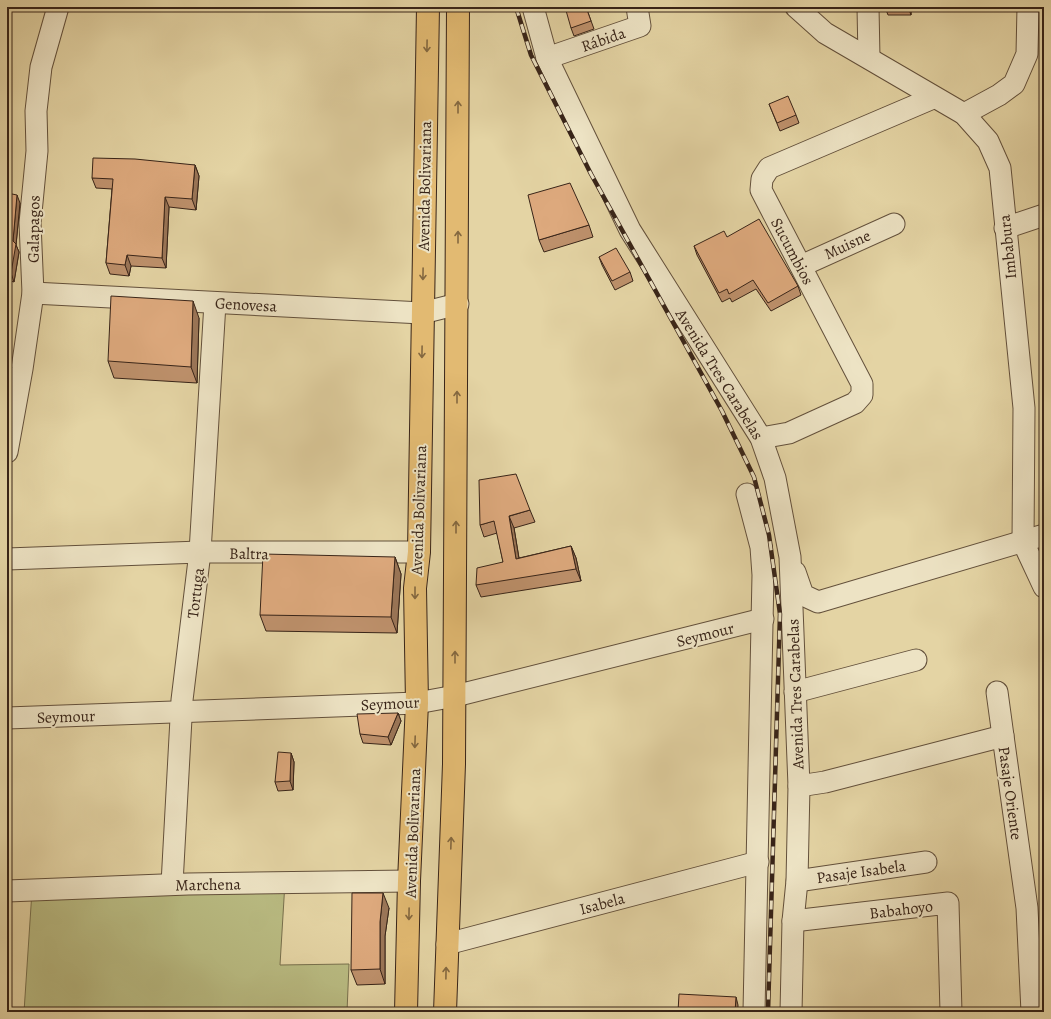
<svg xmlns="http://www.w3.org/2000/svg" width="1051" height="1019" font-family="Alegreya,serif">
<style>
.green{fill:#b9bb82;stroke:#78704d}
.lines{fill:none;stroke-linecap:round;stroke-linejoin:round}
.minor-casing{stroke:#63503b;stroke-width:23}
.major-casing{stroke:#382418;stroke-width:24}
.minor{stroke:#ede3c4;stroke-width:21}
.major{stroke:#e2ba72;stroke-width:22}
.rail-casing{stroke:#382418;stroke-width:4.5}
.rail{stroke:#ede3c4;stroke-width:3;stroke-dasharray:9;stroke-linecap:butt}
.wall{fill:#be916c;stroke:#382418}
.shaded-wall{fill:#9b7658;stroke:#382418}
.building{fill:#dda97d;stroke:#382418}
.oneway{stroke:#846840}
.labels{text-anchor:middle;stroke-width:4;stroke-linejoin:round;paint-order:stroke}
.street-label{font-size:16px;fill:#382418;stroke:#ede3c4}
</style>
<rect width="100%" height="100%" fill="#e4d4a4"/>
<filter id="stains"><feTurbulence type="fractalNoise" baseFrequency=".005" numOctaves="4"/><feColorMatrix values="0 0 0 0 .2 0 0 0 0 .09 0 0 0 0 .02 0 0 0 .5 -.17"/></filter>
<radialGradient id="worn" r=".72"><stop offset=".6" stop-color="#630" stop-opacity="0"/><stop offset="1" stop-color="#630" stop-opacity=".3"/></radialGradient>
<!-- green -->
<polygon class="green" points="285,882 280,965 349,964 347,1012 24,1012 32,891"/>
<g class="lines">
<defs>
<g id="minor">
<polyline points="533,7 547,58 630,230 761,438 775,478 790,557 799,786 797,881 793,921 791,1012"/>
<polyline points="796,7 825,33 964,114 988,141 1000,168 1024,408 1023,542 1044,587"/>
<polyline points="868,7 869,58"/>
<polyline points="547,58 640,26 637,7"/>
<polyline points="964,114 999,95 1014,84 1027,54 1028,7"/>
<polyline points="1005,228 1044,215"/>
<polyline points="801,266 894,224"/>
<polyline points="33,293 422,313 458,304"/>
<polyline points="761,438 789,433 855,403 862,395 862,384 761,190 762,179 769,168 933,98"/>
<polyline points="7,452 22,369 33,293 30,223 37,151 36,111 41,67 58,7"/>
<polyline points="747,494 761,547 763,575 754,1012"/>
<polyline points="7,559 200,552 419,552"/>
<polyline points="795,572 803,595 818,602 1044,535"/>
<polyline points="795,692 916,660"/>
<polyline points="997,692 1003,736"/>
<polyline points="7,718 417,703 455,696 763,619"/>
<polyline points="799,786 825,782 1003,736 1027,908 1032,1012"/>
<polyline points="797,881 926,862"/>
<polyline points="172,884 182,700 200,552 215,303"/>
<polyline points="7,891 188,884 409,881"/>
<polyline points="793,921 948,903 951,1012"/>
<polyline points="447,944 758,862"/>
</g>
<g id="major">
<polyline points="406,1012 409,881 417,703 415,588 419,552 428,7"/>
<polyline points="445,1012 454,764 458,7"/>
</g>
</defs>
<!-- minor casing -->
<use href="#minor" class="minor-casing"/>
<!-- major casing -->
<use href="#major" class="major-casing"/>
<!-- minor -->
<use href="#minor" class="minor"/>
<!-- major -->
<use href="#major" class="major"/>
<defs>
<polyline id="rail" points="516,7 531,55 591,174 722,411 754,477 769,535 780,614 768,1012"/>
</defs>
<!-- rail casing -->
<use href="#rail" class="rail-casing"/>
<!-- rail -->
<use href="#rail" class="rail"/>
</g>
<!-- wall -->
<g class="wall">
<polygon points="586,7 594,29 574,36 571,28"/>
<polygon points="885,7 911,7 911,15 888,15"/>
<polygon points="769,104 796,115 799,123 780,131"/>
<polygon points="195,165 199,176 196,210 169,207 166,268 131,266 129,276 110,274 106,263 112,189 96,188 92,178"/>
<polygon points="7,193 20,203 16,245 19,252 14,282 7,280"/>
<polygon points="589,225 593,237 544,252 539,240"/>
<polygon points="727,237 798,286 801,295 771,311 756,289 732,302 730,298 722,302 697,255 694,246"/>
<polygon points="599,257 630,272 633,281 615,290 602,265"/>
<polygon points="199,318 197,383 114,378 108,361"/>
<polygon points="530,510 535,522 514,528 519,558 571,546 576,558 581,581 481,597 476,585 503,562 497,533 484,537 480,525"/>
<polygon points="395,557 401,574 397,633 266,631 260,615"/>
<polygon points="398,713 401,721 391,745 363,743 360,734"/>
<polygon points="291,753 294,762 293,790 278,791 275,782"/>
<polygon points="389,908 385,936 385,984 357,985 351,970"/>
</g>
<!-- shaded-wall -->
<g class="shaded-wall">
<polygon points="908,7 911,7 911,15"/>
<polygon points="195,165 199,176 196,210 192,199"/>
<polygon points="17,195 20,203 16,245 19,252 14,282 11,273 13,241"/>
<polygon points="165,197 169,207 166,268 162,258"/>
<polygon points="127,255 131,266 129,276 125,265"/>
<polygon points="193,301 199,318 197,383 191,367"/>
<polygon points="509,516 514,528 521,571 516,559"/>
<polygon points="571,546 576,558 581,581 576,569"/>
<polygon points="395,557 401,574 397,633 391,617"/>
<polygon points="398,713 401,721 391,745 388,737"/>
<polygon points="291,753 294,762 293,790 290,781"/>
<polygon points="383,893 389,908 385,936 385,984 380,969 380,922"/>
<polygon points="7,916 10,925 7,952"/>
<polygon points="736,997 738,1005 738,1012 735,1012"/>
</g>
<!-- building -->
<g class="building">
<polygon points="565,7 586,7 591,21 571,28"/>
<polygon points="788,96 796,115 777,123 769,104"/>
<polygon points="93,158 135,159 195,165 192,199 165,197 162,258 127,255 125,265 106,263 113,179 92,178"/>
<polygon points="570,183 589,225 539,240 528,195"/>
<polygon points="7,193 17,195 13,241 16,244 11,273 7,272"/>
<polygon points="759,219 798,286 768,303 753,280 729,294 727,289 719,293 694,246 724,231 727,237"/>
<polygon points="616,248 630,272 612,281 599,257"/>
<polygon points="111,296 193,301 191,367 108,361"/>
<polygon points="516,474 530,510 509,516 516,559 571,546 576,569 476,585 477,568 503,562 494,521 480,525 479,480"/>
<polygon points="263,554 395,557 391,617 260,615"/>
<polygon points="398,713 388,737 360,734 357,714"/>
<polygon points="278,752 291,753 290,781 275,782"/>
<polygon points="352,893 383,893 380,922 380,969 351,970"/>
<polygon points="679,994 736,997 735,1012 678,1012"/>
</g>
<!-- one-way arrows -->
<defs><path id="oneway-shaft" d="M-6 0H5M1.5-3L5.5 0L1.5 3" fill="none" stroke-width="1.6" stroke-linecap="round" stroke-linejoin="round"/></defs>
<g class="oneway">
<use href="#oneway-shaft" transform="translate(427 46) rotate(91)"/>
<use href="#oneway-shaft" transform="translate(458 107) rotate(-90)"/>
<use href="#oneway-shaft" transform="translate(458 237) rotate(-90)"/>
<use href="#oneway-shaft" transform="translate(423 274) rotate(91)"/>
<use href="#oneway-shaft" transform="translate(422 352) rotate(91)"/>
<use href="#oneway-shaft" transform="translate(457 397) rotate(-90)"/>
<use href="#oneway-shaft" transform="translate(456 527) rotate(-90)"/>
<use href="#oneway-shaft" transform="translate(415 593) rotate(90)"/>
<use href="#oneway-shaft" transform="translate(455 657) rotate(-90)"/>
<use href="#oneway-shaft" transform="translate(415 742) rotate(92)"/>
<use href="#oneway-shaft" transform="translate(451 843) rotate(-88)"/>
<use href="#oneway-shaft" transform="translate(409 914) rotate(91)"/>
<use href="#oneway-shaft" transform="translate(446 973) rotate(-89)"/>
</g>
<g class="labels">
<!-- street labels -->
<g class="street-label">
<text transform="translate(603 39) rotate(-19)" y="6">Rábida</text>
<text transform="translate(424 186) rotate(-89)" y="6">Avenida Bolivariana</text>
<text transform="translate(33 229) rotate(-89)" y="6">Galapagos</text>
<text transform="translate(847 244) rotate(-25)" y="6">Muisne</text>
<text transform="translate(1007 247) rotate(-96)" y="6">Imbabura</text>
<text transform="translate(793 251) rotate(62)" y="6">Sucumbios</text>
<text transform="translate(246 304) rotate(3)" y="6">Genovesa</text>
<text transform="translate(720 374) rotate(58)" y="6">Avenida Tres Carabelas</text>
<text transform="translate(418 510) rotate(-88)" y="6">Avenida Bolivariana</text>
<text transform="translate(249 553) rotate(1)" y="6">Baltra</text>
<text transform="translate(195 593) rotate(-83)" y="6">Tortuga</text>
<text transform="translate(705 634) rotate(-14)" y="6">Seymour</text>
<text transform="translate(795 694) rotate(-92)" y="6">Avenida Tres Carabelas</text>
<text transform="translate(390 703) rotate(-3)" y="6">Seymour</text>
<text transform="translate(66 716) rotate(-2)" y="6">Seymour</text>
<text transform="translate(1011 793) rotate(82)" y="6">Pasaje Oriente</text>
<text transform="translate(412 833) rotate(-88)" y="6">Avenida Bolivariana</text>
<text transform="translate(861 871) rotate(-8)" y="6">Pasaje Isabela</text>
<text transform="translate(208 884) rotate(-1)" y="6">Marchena</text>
<text transform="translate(602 903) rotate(-15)" y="6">Isabela</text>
<text transform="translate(901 909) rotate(-7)" y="6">Babahoyo</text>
</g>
</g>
<!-- margin -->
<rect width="1051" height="1019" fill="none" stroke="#e4d4a4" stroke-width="24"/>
<rect x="8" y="8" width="1035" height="1003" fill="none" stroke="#382418" stroke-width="2"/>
<rect x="12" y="12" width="1027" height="995" fill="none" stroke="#382418"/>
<rect width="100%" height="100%" filter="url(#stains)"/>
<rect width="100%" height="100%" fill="url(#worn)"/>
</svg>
